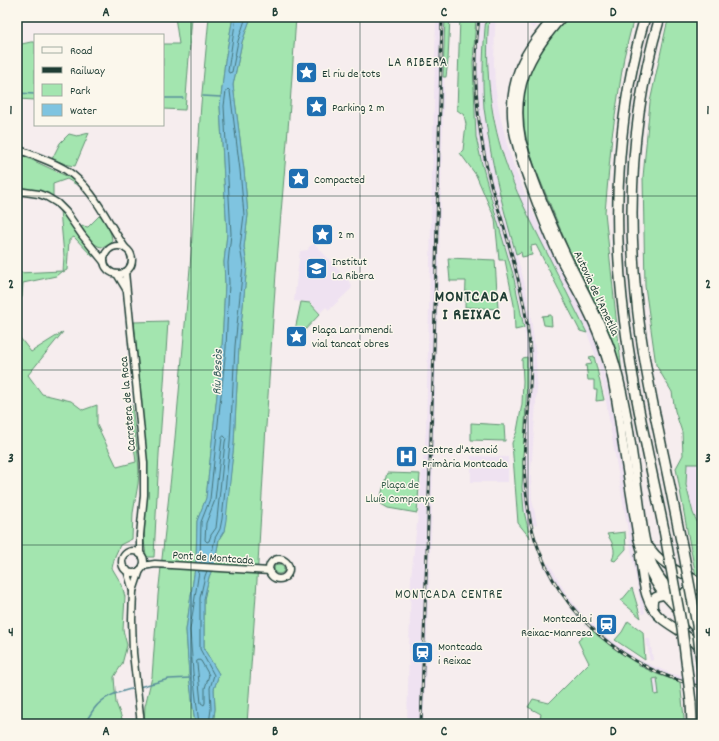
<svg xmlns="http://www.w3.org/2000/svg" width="719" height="741" font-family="Dekko,sans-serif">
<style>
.built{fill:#efe2f1}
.green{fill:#a3e5af;stroke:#619172;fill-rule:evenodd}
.water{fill:#7fc4e0;stroke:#598e9b}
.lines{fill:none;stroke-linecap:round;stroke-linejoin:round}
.shore{stroke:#457379;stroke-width:1}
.stream{stroke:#598e9b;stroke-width:1.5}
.tertiary-casing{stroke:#1f3d34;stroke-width:9}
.trunk-casing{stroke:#1f3d34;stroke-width:11}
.motorway-casing{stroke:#1f3d34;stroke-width:12}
.tertiary{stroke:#fbf7ec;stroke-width:6}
.trunk{stroke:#fbf7ec;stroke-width:8}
.motorway{stroke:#fbf7ec;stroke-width:9}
.rail-casing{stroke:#1f3d34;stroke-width:3}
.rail{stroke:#fbf7ec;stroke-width:1.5;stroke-dasharray:4.5;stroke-linecap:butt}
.motorway-bridge-casing{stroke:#1f3d34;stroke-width:12;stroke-linecap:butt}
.motorway-bridge{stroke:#fbf7ec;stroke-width:9}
.grid{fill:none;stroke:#1f3d34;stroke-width:1;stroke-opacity:0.55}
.labels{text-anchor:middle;stroke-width:3;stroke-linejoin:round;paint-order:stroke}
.poi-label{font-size:12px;fill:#1f3d34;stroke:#fbf7ec;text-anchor:start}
.street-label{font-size:12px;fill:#1f3d34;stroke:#fbf7ec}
.park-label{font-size:12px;fill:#395f4d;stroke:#fbf7ec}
.neighbourhood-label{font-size:13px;letter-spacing:1px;fill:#1f3d34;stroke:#fbf7ec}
.water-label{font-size:13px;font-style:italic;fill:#375f5f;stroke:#fbf7ec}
.district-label{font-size:16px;font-weight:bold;letter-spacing:1px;fill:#1f3d34;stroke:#fbf7ec}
.neatline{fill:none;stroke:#1f3d34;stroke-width:1.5}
.grid-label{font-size:13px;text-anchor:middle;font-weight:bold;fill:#1f3d34}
</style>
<rect width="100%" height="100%" fill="#f6edee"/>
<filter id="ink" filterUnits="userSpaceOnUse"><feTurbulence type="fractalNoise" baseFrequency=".025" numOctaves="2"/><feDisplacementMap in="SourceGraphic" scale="8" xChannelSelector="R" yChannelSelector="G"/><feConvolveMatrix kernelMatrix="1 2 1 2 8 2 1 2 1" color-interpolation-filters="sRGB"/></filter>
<g filter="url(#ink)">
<!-- built -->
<g class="built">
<polygon points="436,17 446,17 432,508 425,691 423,724 407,724 411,577 418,515 426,431"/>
<polygon points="476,17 486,17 483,51 483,81 484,110 491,152 497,184 524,281 530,310 536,357 537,388 531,472 532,499 537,524 528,527 524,511 522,487 527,382 526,342 520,303 513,274 497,220 482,164 476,137 473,63"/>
<polygon points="489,17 496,17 495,28 494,64 495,85 499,111 507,144 514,167 533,213 591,329 598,349 603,368 610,397 645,613 642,614 603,384 595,354 587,333 525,211 516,190 504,157 497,132 488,80 487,49"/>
<polygon points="516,17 545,17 534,28"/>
<polygon points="314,243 352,285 351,289 329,310 326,307 320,313 311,303 294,301 300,251 308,250 309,247"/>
<polygon points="471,456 508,457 508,482 471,482"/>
<polygon points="687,464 702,464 702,524 698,524 693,513 686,485"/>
<polygon points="549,563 563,588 578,609 586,618 606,636 642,661 670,673 702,682 702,689 680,682 657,674 637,664 638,663 613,647 593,632 572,610 555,585 543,566"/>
<polygon points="646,639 650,639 653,660 650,661"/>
<polygon points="657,678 659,694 655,695 653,679"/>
</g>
<!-- green -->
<g class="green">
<polygon points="175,17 192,17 185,110 163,109 163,44 179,44"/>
<polygon points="209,17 233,17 225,61 220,106 227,234 224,262 225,283 222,348 206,499 197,521 196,561 186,630 189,674 195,724 144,724 145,706 152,677 158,595 174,449 190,268 201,104"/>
<polygon points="251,17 296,17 290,105 276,273 266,426 257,580 247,724 213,724 215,709 214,689 219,674 204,649 204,599 209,577 215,562 219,539 224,531 234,443 239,346 247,265 244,247 248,215 244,170 233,85 242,42"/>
<polygon points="445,17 450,17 448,60 446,77 443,77"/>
<polygon points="460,17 476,17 473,63 476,137 482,164 497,220 513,274 524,328 515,330 514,305 505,260 499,260 495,219 476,175 460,153 463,150 466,124 464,115 457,110"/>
<path d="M486,17H489C485,63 489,113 504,158C514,189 530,219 545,249C559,277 573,305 587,333L580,331L536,245L531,246L532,255L522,257L521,252L516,254C505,214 494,175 488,135C487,126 485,117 484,108C482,78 483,47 486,17Z"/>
<polygon points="568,17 634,17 624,57 612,136 605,212 622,374 589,289 568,248 538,175 529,150 524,127 523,100 528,76 537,53"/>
<polygon points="669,17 702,17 702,46 698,53 702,57 702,464 687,464 686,485 693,513 698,524 702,524 702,569 696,576 688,535 676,468 683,455 682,432 675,411 672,392 656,365 645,286 643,177 650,102 666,28"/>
<polygon points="31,42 35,42 35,100 17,99 17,45"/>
<polygon points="89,133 75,166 68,165 52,159 60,143 69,134 77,136"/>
<polygon points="17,153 75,180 77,185 67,179 53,184 53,196 32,190 17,188"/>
<polygon points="60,210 70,222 93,252 93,257 74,237 69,240 67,270 63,272 64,256"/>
<path d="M100,215C106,224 112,231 112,242C98,256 89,237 81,227L83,226L88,227Z"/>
<polygon points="448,258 495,260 498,309 465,307 466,281 450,281"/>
<polygon points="62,271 56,276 23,283 22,297 17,303 17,273"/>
<polygon points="301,302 310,303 320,314 301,334 295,330"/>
<polygon points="551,315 552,326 544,325 542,316"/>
<polygon points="168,321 164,384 159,454 154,557 148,557 146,555 144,541 147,464 134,322"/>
<polygon points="63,332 28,375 42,394 71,401 83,410 97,405 97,425 117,467 136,462 129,406 132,405 138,456 139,472 138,484 133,513 132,539 120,545 115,556 112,568 122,585 125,597 123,630 127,645 122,664 114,677 116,703 124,724 17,724 17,334 31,352"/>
<polygon points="594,356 604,400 596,401 597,390 594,390 594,380 588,380 586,365 592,364 589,357"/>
<polygon points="527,357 527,382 522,487 524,511 530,538 518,523 512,443 517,431 522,404 523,381 522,360 523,358"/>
<polygon points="471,423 504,425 505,441 471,440"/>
<polygon points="387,473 420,474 417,513 388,508 381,504 381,496"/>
<path d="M625,532L626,549L615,561L612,560C617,550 612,542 607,534Z"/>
<circle cx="279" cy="569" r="5"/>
<polygon points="632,588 641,618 621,601"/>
<polygon points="628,621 643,632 645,660 615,640 622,632"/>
<path d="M591,629L613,647L638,663V665L657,674L680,682L684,717V724H539L541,714L528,707L533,699L549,703L589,663L578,641ZM657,678L659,694L655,695L653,679Z"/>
</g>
<!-- water -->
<polygon class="water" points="233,17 251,17 242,42 233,85 244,170 248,215 244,247 247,265 239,346 234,443 226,520 224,531 219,539 215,562 209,577 204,599 204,649 219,674 214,689 215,709 213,724 195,724 189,674 186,630 196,561 197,521 206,498 222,348 225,283 224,262 227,234 220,106 225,61"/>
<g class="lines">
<!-- shore -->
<g class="shore">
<polyline points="236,17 228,71 229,73 232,72 238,41 246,17"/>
<polygon points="224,436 226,438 225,442 217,519 216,528 211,535 209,541 207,542 205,540 206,523 215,500 222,438"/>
<polyline points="200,563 201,522 210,499 226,348 229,283 228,263 231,234 224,106 226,91 228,89 230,91 240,170 244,215 240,247 243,265 235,346 230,443 222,519 220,529 215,538 210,563"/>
<polyline points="207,571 205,576 200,598 200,649 214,675 210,688 211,709 209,724"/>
<polygon points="197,661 199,660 201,661 209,675 205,688 205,703 204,705 201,703 198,673"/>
<polyline points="199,724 193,673 190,630 199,571"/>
</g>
<!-- stream -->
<g class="stream">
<polyline points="17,93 35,94"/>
<polyline points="203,96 221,97"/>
<polyline points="163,98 183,98"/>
<polyline points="139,687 169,679 190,678"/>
<path d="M83,724C88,720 90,714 94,709C104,695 120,692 135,688"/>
</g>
<defs>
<g id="tertiary">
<path d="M17,149C32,155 52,161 66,170C94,188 107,222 126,249"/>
<polyline points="17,191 39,194 47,197 57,203 66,212 82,235 104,262"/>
<circle cx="118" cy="260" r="14"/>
<polyline points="125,272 144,463 144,495 140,535 140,554"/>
<polyline points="117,274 126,289"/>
<circle cx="133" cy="562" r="11"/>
<circle cx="279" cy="569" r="10"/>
<polyline points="143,566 155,564 270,571"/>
<polyline points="127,570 133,591"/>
<polyline points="140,570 133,591 132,619 133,653 141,724"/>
</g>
<g id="trunk">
<path d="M554,17C541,33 528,48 520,67C504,108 514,140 528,179C538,206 548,234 561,260C576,289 594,318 604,350C608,362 612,375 614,388C618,407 620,426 623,445C628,476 633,507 638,538C643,556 650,577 662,592C674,606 687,618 699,632"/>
<path d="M562,17C528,55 511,89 521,140C532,178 548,217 565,253C580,286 599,316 611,351C626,397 631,446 638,493C642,519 643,546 655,570C667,591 686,607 702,625"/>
<path d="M649,547C657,558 669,567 681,573C691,577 694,578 702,586"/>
<path d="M640,556C643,578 643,604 662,619C672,627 683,632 693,641C696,643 698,647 701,650"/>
<path d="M684,605C679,591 691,585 702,591"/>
<path d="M653,608C652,598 654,596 665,595"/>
</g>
<g id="motorway">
<path d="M645,17C619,105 612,207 622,299C630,377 648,454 664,530"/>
<path d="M660,17C633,106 627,202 636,295C641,348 652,401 663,453C670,485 676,518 683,550"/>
<polyline points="691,702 692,724"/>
</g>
</defs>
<!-- tertiary casing -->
<use href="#tertiary" class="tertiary-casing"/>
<!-- trunk casing -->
<use href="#trunk" class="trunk-casing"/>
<!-- motorway casing -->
<use href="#motorway" class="motorway-casing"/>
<!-- tertiary -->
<use href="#tertiary" class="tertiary"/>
<!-- trunk -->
<use href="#trunk" class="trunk"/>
<!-- motorway -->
<use href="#motorway" class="motorway"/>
<defs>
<g id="rail">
<path d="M479,17C472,71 477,128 490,181C493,193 497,205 501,217C510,247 518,276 524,306C529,332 532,360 530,386C529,412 524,438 524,463C525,488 527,514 535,539C560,615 625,669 702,687"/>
<polyline points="421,724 428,522 434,349 442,17"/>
</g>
</defs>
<!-- rail casing -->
<use href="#rail" class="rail-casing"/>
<!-- rail -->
<use href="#rail" class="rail"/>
<defs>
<g id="motorway-bridge">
<polyline points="664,530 682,628 691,702"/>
<polyline points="683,550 697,625 702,669"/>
</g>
</defs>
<!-- motorway-bridge casing -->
<use href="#motorway-bridge" class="motorway-bridge-casing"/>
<!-- motorway-bridge -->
<use href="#motorway-bridge" class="motorway-bridge"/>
</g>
</g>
<!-- grid -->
<path class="grid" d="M191,17V724M360,17V724M528,17V724M17,196H702M17,370H702M17,545H702"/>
<!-- icons -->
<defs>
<symbol id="sight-square" viewBox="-11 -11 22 22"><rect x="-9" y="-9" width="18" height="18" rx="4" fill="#1f6fb2" stroke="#fbf7ec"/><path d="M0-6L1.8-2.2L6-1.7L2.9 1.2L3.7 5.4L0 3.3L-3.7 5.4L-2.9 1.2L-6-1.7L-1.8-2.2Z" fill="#fff"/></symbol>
<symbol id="school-square" viewBox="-11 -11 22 22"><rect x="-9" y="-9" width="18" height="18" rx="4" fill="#1f6fb2" stroke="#fbf7ec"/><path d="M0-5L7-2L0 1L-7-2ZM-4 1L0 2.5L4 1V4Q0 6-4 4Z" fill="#fff"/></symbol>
<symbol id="hospital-square" viewBox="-11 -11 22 22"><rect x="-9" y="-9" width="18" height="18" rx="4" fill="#1f6fb2" stroke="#fbf7ec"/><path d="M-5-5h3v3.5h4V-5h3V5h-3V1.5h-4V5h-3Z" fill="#fff"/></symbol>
<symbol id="station-square" viewBox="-11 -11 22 22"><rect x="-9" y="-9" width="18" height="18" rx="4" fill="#1f6fb2" stroke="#fbf7ec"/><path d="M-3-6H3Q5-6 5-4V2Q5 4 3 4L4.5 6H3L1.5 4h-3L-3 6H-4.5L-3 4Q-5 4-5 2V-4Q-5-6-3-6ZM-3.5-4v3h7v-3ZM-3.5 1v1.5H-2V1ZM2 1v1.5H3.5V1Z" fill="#fff"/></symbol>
</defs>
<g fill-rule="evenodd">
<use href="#sight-square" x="294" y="60" width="25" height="25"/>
<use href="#sight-square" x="304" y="94" width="25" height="25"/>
<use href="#sight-square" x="286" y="166" width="25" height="25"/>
<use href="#sight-square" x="310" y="222" width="25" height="25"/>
<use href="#school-square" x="304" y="256" width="25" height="25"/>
<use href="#sight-square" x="284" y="324" width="25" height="25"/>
<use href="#hospital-square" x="394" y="444" width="25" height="25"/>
<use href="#station-square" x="594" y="612" width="25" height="25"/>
<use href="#station-square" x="410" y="640" width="25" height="25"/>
</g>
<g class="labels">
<!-- poi labels -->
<g class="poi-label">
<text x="322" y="77">El riu de tots</text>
<text x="332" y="111">Parking 2 m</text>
<text x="314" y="183">Compacted</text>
<text x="338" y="238">2 m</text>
<text x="332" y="265">Institut<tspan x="332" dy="14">La Ribera</tspan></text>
<text x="312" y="333">Plaça Larramendi.<tspan x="312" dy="14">vial tancat obres</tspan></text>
<text x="422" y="453">Centre d'Atenció<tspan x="422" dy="14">Primària Montcada</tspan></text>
<text x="592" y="622" text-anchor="end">Montcada i<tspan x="592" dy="14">Reixac-Manresa</tspan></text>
<text x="438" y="650">Montcada<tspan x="438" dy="14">i Reixac</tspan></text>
</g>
<!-- street labels -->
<g class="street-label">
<text transform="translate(597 293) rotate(65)" y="4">Autovia de l'Ametlla</text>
<text transform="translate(127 404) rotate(-95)" y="4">Carretera de la Roca</text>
<text transform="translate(213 557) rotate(4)" y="4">Pont de Montcada</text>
</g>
<!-- park labels -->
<g class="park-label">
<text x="400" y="488">Plaça de<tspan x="400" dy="14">Lluís Companys</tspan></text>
</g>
<!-- neighbourhood labels -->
<g class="neighbourhood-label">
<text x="418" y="66">LA RIBERA</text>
<text x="449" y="598">MONTCADA CENTRE</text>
</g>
<!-- water labels -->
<g class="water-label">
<text transform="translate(216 372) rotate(-88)" y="5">Riu Besòs</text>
</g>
<!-- district labels -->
<g class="district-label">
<text x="472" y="301">MONTCADA<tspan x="472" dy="18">I REIXAC</tspan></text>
</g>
</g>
<!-- margin -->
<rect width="719" height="741" fill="none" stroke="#fbf7ec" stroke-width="44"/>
<!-- legend -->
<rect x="34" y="34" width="130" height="92" fill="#fbf7ec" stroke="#a3ada2"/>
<rect x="42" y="47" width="20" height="6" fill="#fbf7ec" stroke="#a3ada2"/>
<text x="70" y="54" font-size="12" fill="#1f3d34">Road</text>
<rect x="42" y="67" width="20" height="6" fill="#1f3d34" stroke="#a3ada2"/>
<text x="70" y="74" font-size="12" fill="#1f3d34">Railway</text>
<rect x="42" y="84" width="20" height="12" fill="#a3e5af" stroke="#a3ada2"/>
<text x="70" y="94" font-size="12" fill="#1f3d34">Park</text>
<rect x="42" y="104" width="20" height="12" fill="#7fc4e0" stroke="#a3ada2"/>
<text x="70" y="114" font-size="12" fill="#1f3d34">Water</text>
<rect x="22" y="22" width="675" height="697" class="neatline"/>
<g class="grid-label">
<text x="106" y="16">A</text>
<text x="275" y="16">B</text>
<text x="444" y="16">C</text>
<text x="613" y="16">D</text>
<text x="11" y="114">1</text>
<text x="708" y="114">1</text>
<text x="11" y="288">2</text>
<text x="708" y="288">2</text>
<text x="11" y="462">3</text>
<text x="708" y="462">3</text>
<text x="11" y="636">4</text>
<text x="708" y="636">4</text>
<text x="106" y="735">A</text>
<text x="275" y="735">B</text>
<text x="444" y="735">C</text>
<text x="613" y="735">D</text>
</g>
</svg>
